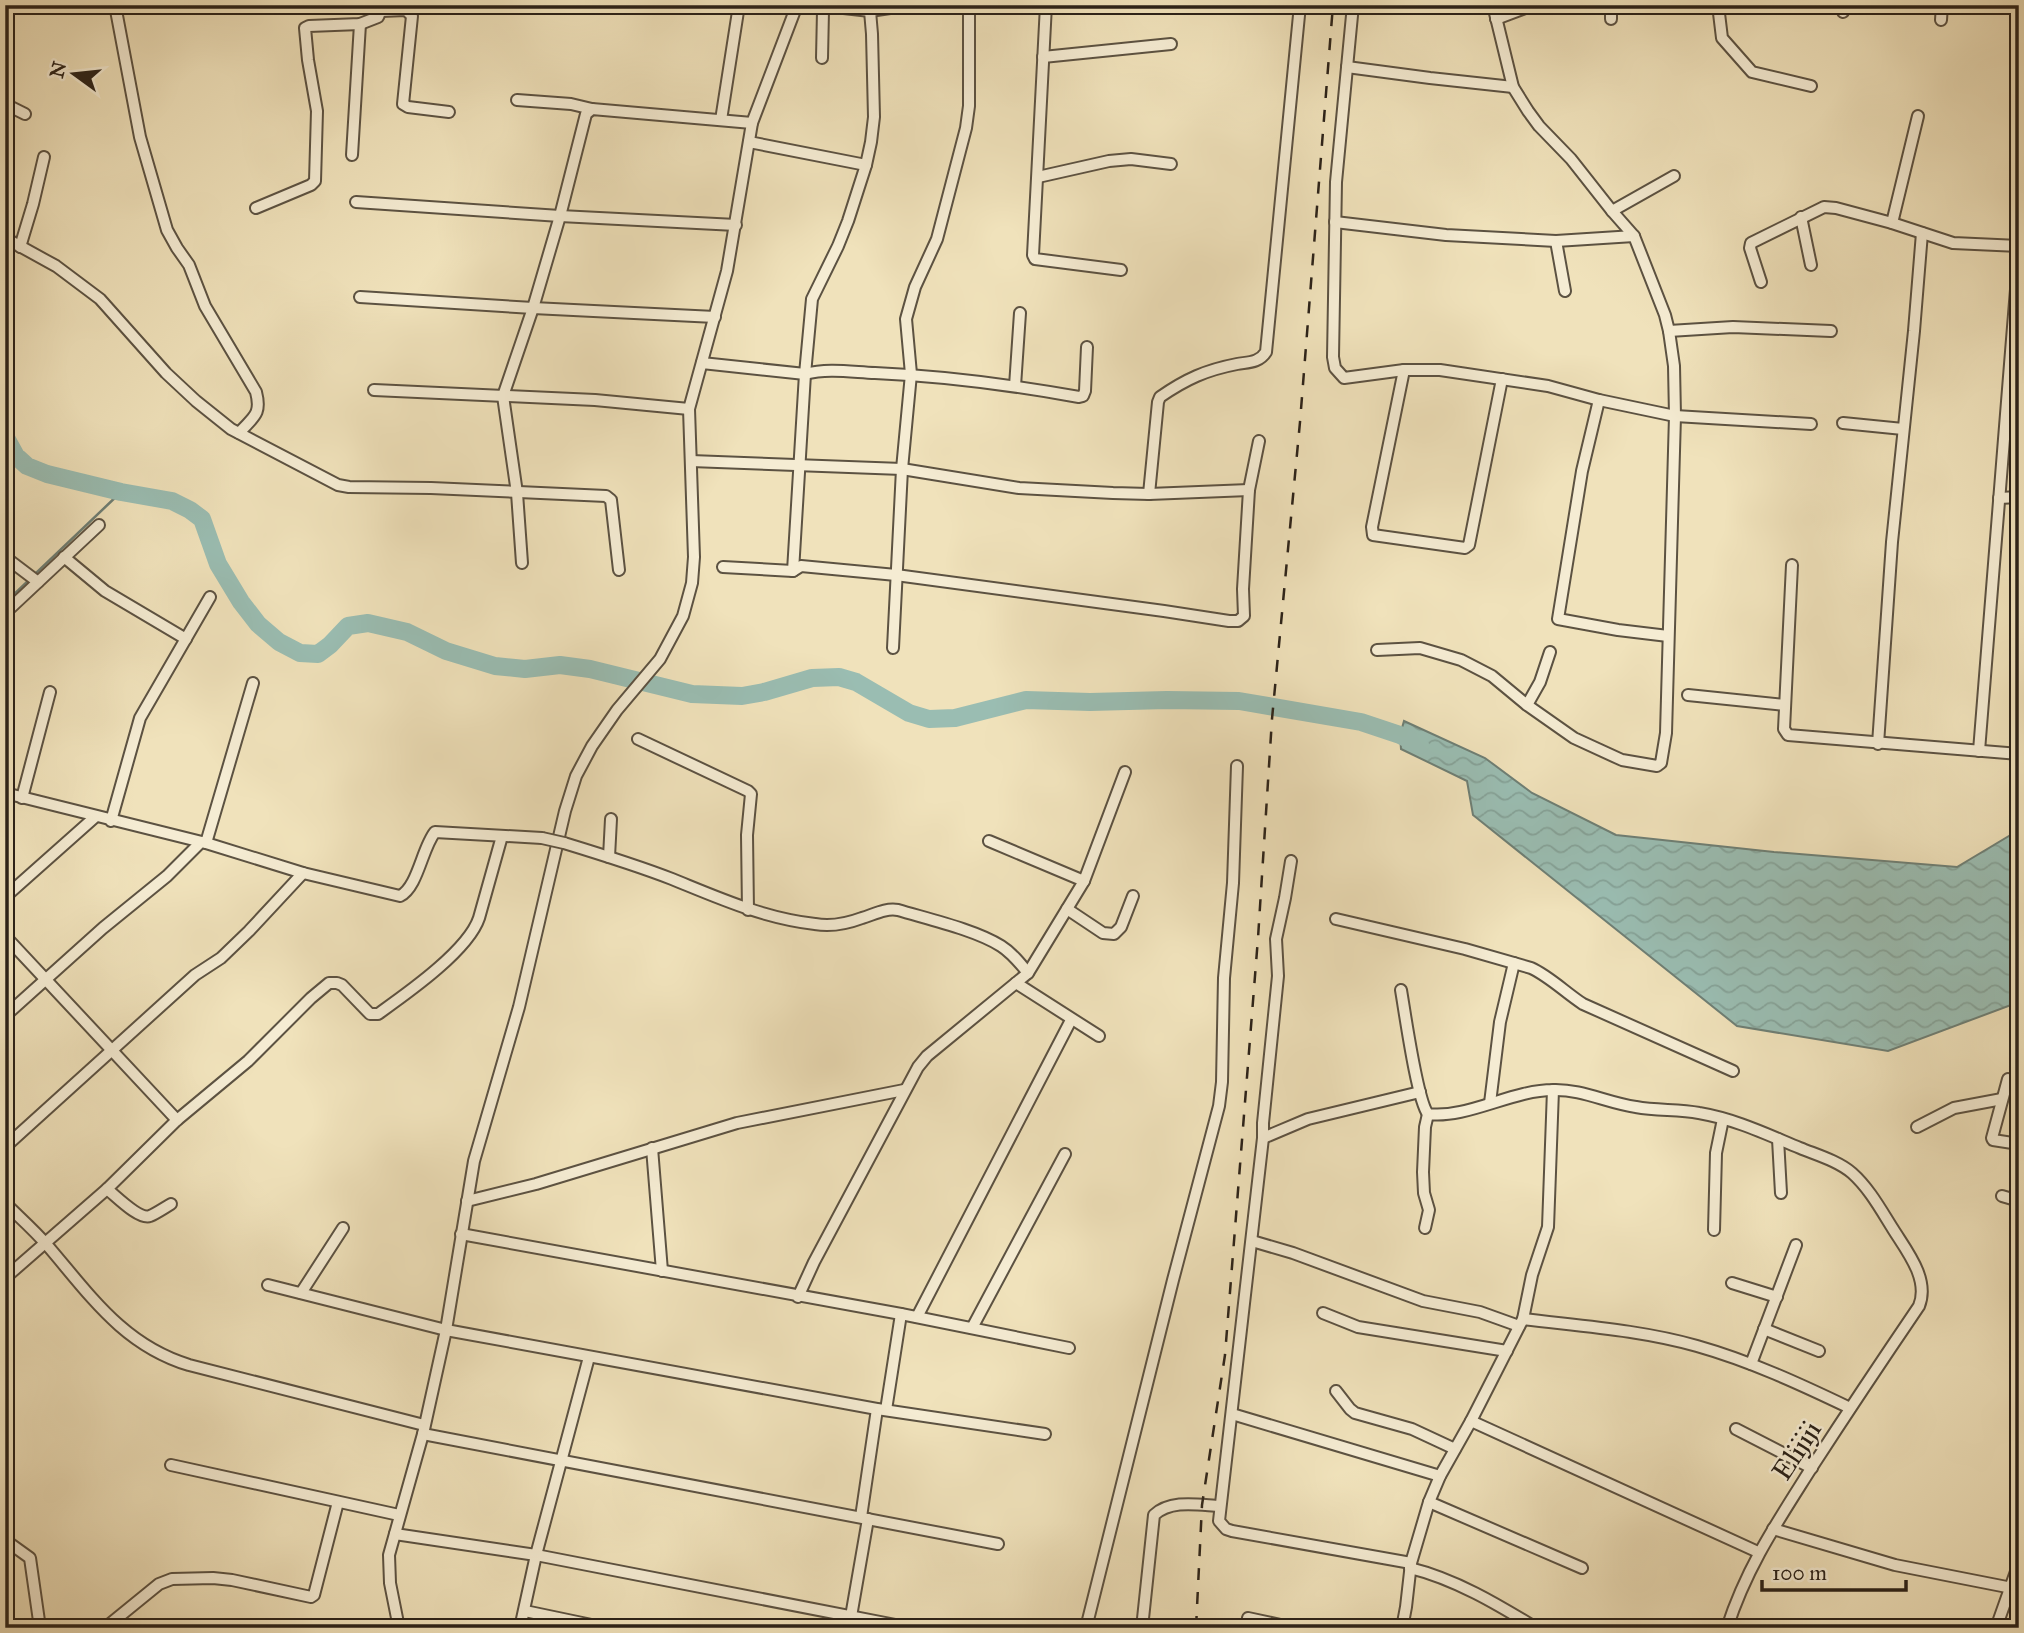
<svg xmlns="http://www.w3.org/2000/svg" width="2024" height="1633" font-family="'IM FELL Great Primer',serif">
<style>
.water{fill:url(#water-waves);stroke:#6e7f75;stroke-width:2}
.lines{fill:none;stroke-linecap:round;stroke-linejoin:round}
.stream{stroke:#6e7f75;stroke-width:2.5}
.river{stroke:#9abdb2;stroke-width:18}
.street-casing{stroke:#5c5242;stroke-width:14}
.street{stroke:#f5ecd3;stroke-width:10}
.rail{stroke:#2b2219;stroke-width:2.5;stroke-dasharray:12 12;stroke-linecap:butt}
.street-bridge-casing{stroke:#5c5242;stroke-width:14;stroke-linecap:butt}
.street-bridge{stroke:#f5ecd3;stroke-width:10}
.labels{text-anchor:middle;stroke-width:5;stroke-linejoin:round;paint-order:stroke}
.street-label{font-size:28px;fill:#2b2219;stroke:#f5ecd3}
</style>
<defs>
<pattern id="water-waves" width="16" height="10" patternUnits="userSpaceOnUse" patternTransform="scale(1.75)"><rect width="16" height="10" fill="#9abdb2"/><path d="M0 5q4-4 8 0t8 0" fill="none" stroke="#85a298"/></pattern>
</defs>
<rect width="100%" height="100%" fill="#f0e2bb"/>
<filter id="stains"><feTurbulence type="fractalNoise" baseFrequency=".00286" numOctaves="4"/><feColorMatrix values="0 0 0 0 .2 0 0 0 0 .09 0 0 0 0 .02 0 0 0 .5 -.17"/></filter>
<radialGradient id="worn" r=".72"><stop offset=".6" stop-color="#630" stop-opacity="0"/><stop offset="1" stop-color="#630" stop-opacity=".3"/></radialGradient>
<!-- water -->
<polygon class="water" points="1404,721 1485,758 1532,793 1616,835 1774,852 1957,867 2019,830 2019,1002 1888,1051 1737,1026 1473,815 1467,781 1401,749 1400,735"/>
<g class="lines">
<!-- stream -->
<g class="stream">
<polyline points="33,576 121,492"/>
<polyline points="5,603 28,581"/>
</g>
<!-- river -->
<polyline class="river" points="5,436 16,456 27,466 47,474 121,492 172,501 190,510 202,519 218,564 241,602 258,624 279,642 300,653 318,654 330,645 348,626 368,623 407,632 446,651 495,666 525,669 560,665 590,669 692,694 742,696 764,692 812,678 839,677 856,682 909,713 929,719 955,718 1026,700 1090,702 1167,700 1239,701 1361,722 1400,735 1420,745"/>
<defs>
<g id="street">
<path d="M115,5L140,137L167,230L177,248L189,265L205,306L256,392C262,415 253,417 239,433"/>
<polyline points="1046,5 1033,255 1035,259 1121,270"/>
<polyline points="1353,5 1336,182 1333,357 1335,368 1344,378 1404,370 1440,370 1548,386 1599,400 1675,416 1811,424"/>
<polyline points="1611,5 1611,19"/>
<polyline points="1718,5 1722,38 1752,72 1811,86"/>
<polyline points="381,11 406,10 412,16 403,104 408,107 449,112"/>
<polyline points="1843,12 1844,5"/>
<polyline points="1496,19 1533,5"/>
<polyline points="1941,20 1942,5"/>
<polyline points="1043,57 1171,44"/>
<polyline points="822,58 823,11 826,6 870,11 910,5"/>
<polyline points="1347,67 1430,78 1513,87"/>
<polyline points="517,100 571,104 592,109"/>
<polyline points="5,104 25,114"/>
<polyline points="721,120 739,5"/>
<polyline points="749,142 866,165"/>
<polyline points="352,155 360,24"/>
<polyline points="1038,177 1109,161 1131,159 1171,164"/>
<polyline points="356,202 560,216 736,225"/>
<polyline points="256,208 311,185 315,181 317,111 308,60 305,28 309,26 360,24 378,17 383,5"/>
<polyline points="1612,211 1674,176"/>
<polyline points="1801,217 1811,265"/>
<polyline points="1335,222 1446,235 1556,241 1634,236"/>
<polyline points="1892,223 1918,116"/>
<polyline points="5,238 56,266 100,299 166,373 196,401 231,429 338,485 349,487 431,488 606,496 611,500 619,570"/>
<polyline points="1556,241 1565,291"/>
<polyline points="20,247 33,204 44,157"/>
<polyline points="1761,282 1750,248 1751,243 1824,207 1836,208 1892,223 1953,243 2019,246"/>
<polyline points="360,297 533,308 715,317"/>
<polyline points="1669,331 1733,327 1831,331"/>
<path d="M702,363L805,374C828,368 851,372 875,373C944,376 1012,385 1079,397L1083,396L1085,391L1087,347"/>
<polyline points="1404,370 1372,527 1373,535 1465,548 1469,545 1502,379"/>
<polyline points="1015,386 1020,313"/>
<polyline points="374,390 595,400 689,409"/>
<polyline points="1599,400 1582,471 1558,619 1618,630 1668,636"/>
<polyline points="1843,423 1903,429"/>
<polyline points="691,461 902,469 1019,488 1113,493 1149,494 1249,490"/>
<path d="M1149,494L1158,402L1160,397C1186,379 1206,370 1237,364C1248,362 1259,363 1266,352L1300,5"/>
<polyline points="1999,498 2019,497"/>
<polyline points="5,557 38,582"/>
<polyline points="64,557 105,591 186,639"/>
<polyline points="522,563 517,493 503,396 533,308 560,216 586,114 592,109 752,123"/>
<polyline points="1792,565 1784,729 1788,735 2019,754"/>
<polyline points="723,567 793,571 801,566 896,575 1164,611 1229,621 1238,621 1244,616 1243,589 1249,490 1259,441"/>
<polyline points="793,571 805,374 812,299 838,246 848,221 866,165 871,142 874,117 872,34 870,11"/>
<polyline points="5,613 99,525"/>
<polyline points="893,648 902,469 911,374 906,319 915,287 937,239 966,128 969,106 969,5"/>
<polyline points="1377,650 1420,648 1461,660 1492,676 1527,705 1574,738 1622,760 1657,766 1661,763 1666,733 1675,416 1674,366 1669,331 1665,315 1634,236 1612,211 1571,159 1539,126 1528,111 1513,87 1493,5"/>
<polyline points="1688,695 1785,705"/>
<polyline points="1527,705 1540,682 1550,652"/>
<polyline points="638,739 748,791 751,794 747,835 748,910"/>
<polyline points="1878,744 1892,542 1914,331 1922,233"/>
<polyline points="1979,751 2019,252"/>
<path d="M5,793L206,843L303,873L400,896C418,887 422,848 435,832L542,838"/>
<polyline points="22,798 50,692"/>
<polyline points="111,821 140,718 210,597"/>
<polyline points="989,841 1084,881"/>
<polyline points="206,843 253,683"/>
<path d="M564,843C600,854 636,865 672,879C719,898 763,918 815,924C832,927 846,924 862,918C875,914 885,908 898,910C928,919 976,930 1001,946C1012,953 1020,963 1028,973"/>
<polyline points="609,857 611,819"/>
<polyline points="1291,861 1285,898 1276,939 1278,976 1263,1123 1263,1138 1219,1521 1226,1529 1232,1531 1411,1563"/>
<polyline points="5,897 95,817"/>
<polyline points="1067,909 1103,933 1114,934 1121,927 1133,896"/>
<path d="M1336,919L1465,949L1531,968C1549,976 1566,993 1583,1004L1733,1071"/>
<polyline points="5,936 177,1120"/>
<polyline points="1016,983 1099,1036"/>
<path d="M1401,990C1405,1013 1417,1100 1428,1114C1467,1119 1512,1090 1553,1090C1582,1089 1607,1103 1636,1107C1657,1111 1678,1109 1699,1113C1735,1119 1766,1134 1800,1148C1817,1155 1838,1161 1852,1173C1869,1188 1881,1210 1893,1229C1906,1250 1930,1279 1919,1306C1883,1359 1847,1413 1812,1467C1778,1521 1747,1566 1727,1628"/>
<polyline points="5,1016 103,928 167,876 201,842"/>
<polyline points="2008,1079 1992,1138 1993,1140 2019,1144"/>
<polyline points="1490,1103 1500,1022 1514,963"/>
<polyline points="1917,1127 1954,1108 2002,1099"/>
<polyline points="1263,1138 1308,1119 1420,1092"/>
<polyline points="1778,1139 1781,1193"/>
<polyline points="5,1147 174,994 195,975 221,958 249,931 303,873"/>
<polyline points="652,1148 662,1271"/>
<path d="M107,1189C116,1196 139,1220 150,1216C157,1213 164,1208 171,1204"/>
<polyline points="2002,1196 2019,1201"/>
<polyline points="467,1201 536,1184 737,1123 904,1090"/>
<path d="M5,1203C19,1217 34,1230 47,1245C90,1295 123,1345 189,1365L424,1425"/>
<polyline points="1425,1228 1429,1210 1424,1193 1423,1172 1425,1127 1428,1114"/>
<polyline points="1714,1230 1716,1153 1723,1119"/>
<polyline points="461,1234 901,1314 1069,1348"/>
<polyline points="1252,1241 1293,1253 1423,1301 1480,1312 1519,1326"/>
<path d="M5,1278L107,1189L177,1120L248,1061L311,998L329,983H337L342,985L370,1014H378C406,994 468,951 479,918L502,836"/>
<polyline points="1732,1283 1777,1297"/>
<polyline points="268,1285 446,1330 877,1409 1045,1434"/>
<polyline points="301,1293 343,1228"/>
<polyline points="798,1297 814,1262 918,1067 927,1056 1028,973 1084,881 1125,772"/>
<polyline points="1323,1313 1358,1327 1507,1351"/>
<polyline points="917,1317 1071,1020"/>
<path d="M1523,1319C1580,1326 1641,1330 1697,1346C1750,1361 1800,1384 1850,1408"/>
<polyline points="972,1328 1065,1154"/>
<polyline points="1764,1329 1819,1351"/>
<polyline points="1751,1364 1796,1245"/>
<polyline points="1336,1391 1350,1409 1355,1413 1412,1429 1455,1449"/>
<polyline points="886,1410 901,1314"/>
<polyline points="1232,1414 1440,1476"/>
<polyline points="1471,1421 1758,1552"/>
<polyline points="1736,1429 1812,1468"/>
<polyline points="423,1434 998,1544"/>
<polyline points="171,1465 399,1515"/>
<polyline points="1429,1502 1582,1568"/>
<polyline points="861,1517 877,1409"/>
<polyline points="1773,1529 1895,1565 2012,1588"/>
<polyline points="395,1534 536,1555 911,1628"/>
<polyline points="5,1540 30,1558 40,1628"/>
<path d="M1410,1568C1455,1579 1497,1604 1536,1628"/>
<polyline points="525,1611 606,1628"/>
<polyline points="1248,1618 1294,1628"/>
<polyline points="105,1628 159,1584 172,1579 213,1578 232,1580 311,1597 314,1595 338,1502"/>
<polyline points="399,1628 390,1583 389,1555 423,1434 446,1330 474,1161 519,1007 565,811 576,776 592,746 617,710 660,659 683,616 692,583 694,557 689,409 727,271 752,123 797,5"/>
<polyline points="520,1628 536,1555 589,1357"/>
<polyline points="849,1628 868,1519"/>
<polyline points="1086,1628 1173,1280 1219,1106 1222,1082 1224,978 1233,883 1237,766"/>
<path d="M1142,1628L1154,1515C1171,1499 1199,1505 1220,1506"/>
<polyline points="1402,1628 1406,1607 1411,1563 1429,1502 1440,1476 1471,1421 1523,1319 1532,1275 1548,1227 1553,1090"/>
<polyline points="1996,1628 2019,1563"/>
</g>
</defs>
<!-- street casing -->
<use href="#street" class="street-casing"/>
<!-- street -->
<use href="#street" class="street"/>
<!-- rail -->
<polyline class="rail" points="1196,1628 1202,1505 1225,1355 1258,938 1272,719 1300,422 1333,5"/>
<defs>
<polyline id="street-bridge" points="542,838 564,843"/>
</defs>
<!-- street-bridge casing -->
<use href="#street-bridge" class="street-bridge-casing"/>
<!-- street-bridge -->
<use href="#street-bridge" class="street-bridge"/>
</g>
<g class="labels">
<!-- street labels -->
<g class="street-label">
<text transform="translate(1796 1450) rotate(-57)" y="10">Elijiji</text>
</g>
</g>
<!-- margin -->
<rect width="2024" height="1633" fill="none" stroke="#f0e2bb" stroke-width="28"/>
<rect x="7" y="7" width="2010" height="1619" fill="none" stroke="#2b2219" stroke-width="3.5"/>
<rect x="14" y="14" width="1996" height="1605" fill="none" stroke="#2b2219" stroke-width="2"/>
<!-- north arrow -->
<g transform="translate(74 74) rotate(285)" stroke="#f5ecd3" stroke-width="5" paint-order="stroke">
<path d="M0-5L12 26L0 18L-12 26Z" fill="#2b2219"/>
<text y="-10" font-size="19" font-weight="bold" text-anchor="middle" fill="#2b2219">N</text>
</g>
<!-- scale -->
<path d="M1762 1580v10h144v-10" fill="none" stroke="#2b2219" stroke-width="3.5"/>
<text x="1772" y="1580" font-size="21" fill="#2b2219" stroke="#f5ecd3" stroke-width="5" paint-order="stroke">100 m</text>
<rect width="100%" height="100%" filter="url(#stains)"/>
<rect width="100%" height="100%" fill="url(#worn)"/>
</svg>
